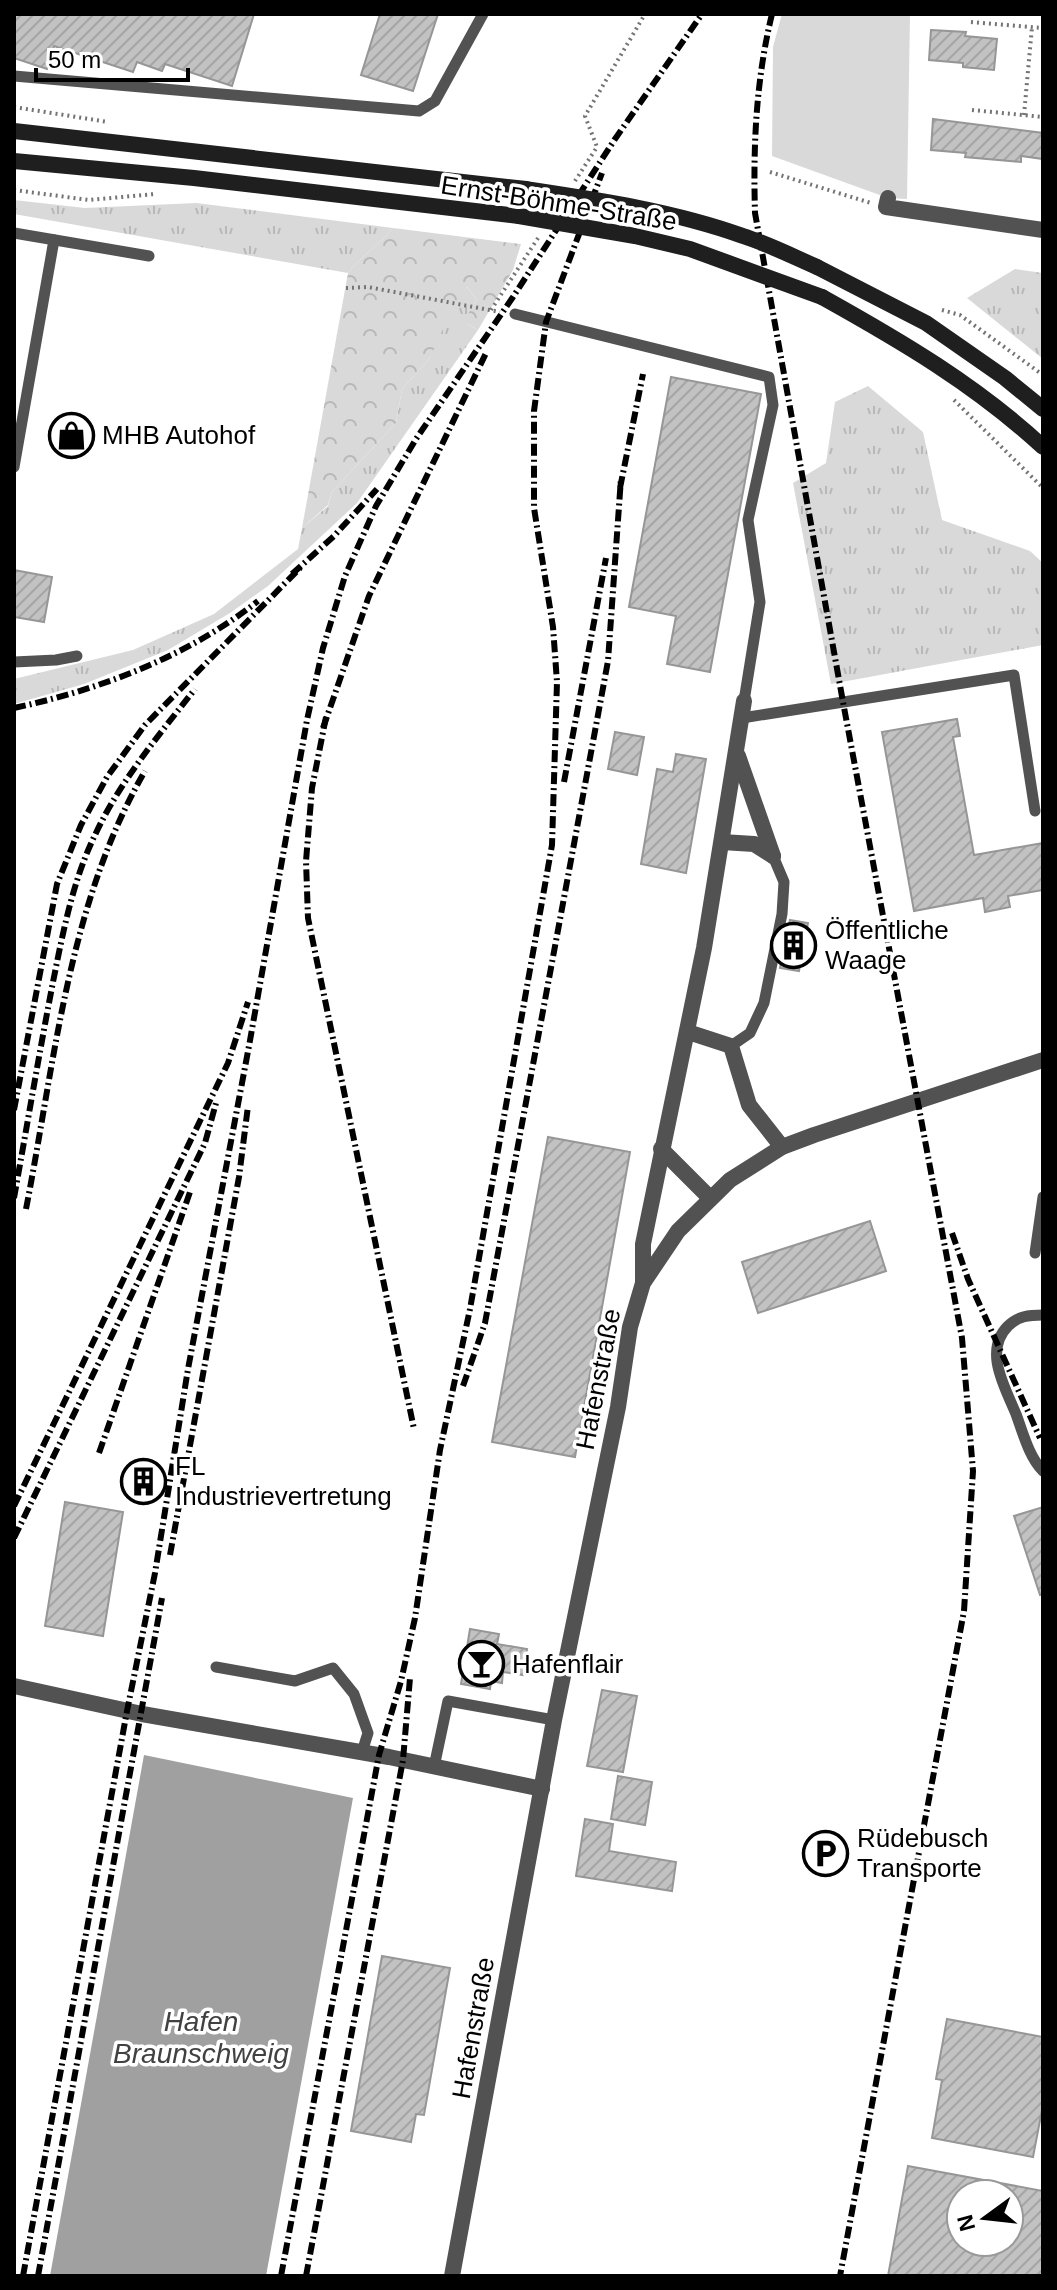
<svg xmlns="http://www.w3.org/2000/svg" width="1057" height="2290" font-family="Helvetica,sans-serif">
<style>
.grass{fill:url(#grass-tufts)}
.forest{fill:url(#forest-crowns)}
.green{fill:#d9d9d9}
.water{fill:#a0a0a0}
.building{fill:url(#building-hatch);stroke:#969696;stroke-width:2;fill-rule:evenodd}
.lines{fill:none;stroke-linecap:round;stroke-linejoin:round}
.path{stroke:#747474;stroke-width:4;stroke-dasharray:2 4;stroke-linecap:butt}
.lane{stroke:#525252;stroke-width:11}
.street{stroke:#525252;stroke-width:16}
.secondary{stroke:#1f1f1f;stroke-width:16}
.rail{stroke:#000;stroke-width:6;stroke-dasharray:12 4 2 4;stroke-linecap:butt}
.secondary-bridge{stroke:#1f1f1f;stroke-width:16}
.labels{text-anchor:middle;stroke-width:7;stroke-linejoin:round;paint-order:stroke}
.street-label{font-size:26px;fill:#000;stroke:#fff}
.poi-label{font-size:26px;fill:#000;stroke:#fff;text-anchor:start}
.water-label{font-size:28px;font-style:italic;fill:#414141;stroke:#fff}
</style>
<defs>
<pattern id="grass-tufts" width="24" height="20" patternUnits="userSpaceOnUse" patternTransform="scale(2)"><rect width="24" height="20" fill="#d9d9d9"/><path d="M3 7l-1-3M5 7V3M7 7l1-3M15 17l-1-3M17 17v-4M19 17l1-3" fill="none" stroke="#b8b8b8"/></pattern>
<pattern id="forest-crowns" width="20" height="18" patternUnits="userSpaceOnUse" patternTransform="scale(2)"><rect width="20" height="18" fill="#d9d9d9"/><path d="M2 6a3 3 0 1 1 6 0M12 15a3 3 0 1 1 6 0" fill="none" stroke="#b8b8b8"/></pattern>
<pattern id="building-hatch" width="6" height="6" patternUnits="userSpaceOnUse" patternTransform="scale(2)"><rect width="6" height="6" fill="#c2c2c2"/><path d="M-1 1l2-2M0 6l6-6M5 7l2-2" fill="none" stroke="#a5a5a5"/></pattern>
</defs>
<rect width="100%" height="100%" fill="#fff"/>
<!-- grass -->
<g class="grass">
<path d="M14,200L85,208L196,203L393,228C379,245 361,256 348,273L14,214Z"/>
<polygon points="1015,269 1043,273 1043,359 967,298"/>
<polygon points="467,287 477,300 467,315 467,324 478,330 357,503 268,586 230,613 168,650 84,684 14,704 14,679 133,650 214,614 298,549 302,528 328,506 332,492 396,423 402,389 430,358 445,308 458,299"/>
<polygon points="868,386 923,432 942,520 1030,551 1043,563 1043,645 831,684 793,483 826,463 835,402"/>
</g>
<!-- forest -->
<path class="forest" d="M393,228L521,244L513,270L478,330L467,324V315L477,300L467,287L459,299L446,308L447,320L430,358L402,389L396,423L332,492L328,505L302,528L348,273C361,256 379,245 393,228Z"/>
<!-- green -->
<polygon class="green" points="782,14 910,14 907,199 888,198 772,156 773,47"/>
<!-- water -->
<polygon class="water" points="144,1755 353,1798 266,2276 50,2276"/>
<!-- building -->
<g class="building">
<polygon points="14,14 254,14 232,86 165,64 162,71 137,62 133,72 54,46 47,69 14,58"/>
<polygon points="380,14 438,14 413,91 361,75"/>
<polygon points="931,30 966,32 965,36 997,39 994,70 963,67 963,63 929,60"/>
<polygon points="933,119 1043,133 1043,159 1021,156 1021,162 965,157 966,153 931,150"/>
<polygon points="671,377 761,394 710,672 667,664 676,616 629,607"/>
<polygon points="14,570 52,577 44,622 14,617"/>
<polygon points="957,719 960,736 953,737 974,855 1043,843 1043,890 1008,896 1010,907 985,912 983,898 914,911 882,732"/>
<polygon points="615,732 644,737 637,775 608,769"/>
<polygon points="676,754 706,759 686,873 641,864 657,769 673,772"/>
<polygon points="790,920 808,923 799,971 780,968"/>
<polygon points="548,1137 630,1152 575,1457 492,1442"/>
<polygon points="870,1221 886,1271 758,1313 742,1262"/>
<polygon points="133,1463 160,1467 154,1500 128,1495"/>
<polygon points="65,1502 123,1512 103,1636 45,1626"/>
<polygon points="1043,1507 1043,1594 1040,1595 1014,1516"/>
<polygon points="470,1629 499,1634 497,1644 527,1649 523,1675 503,1672 502,1683 491,1681 490,1689 461,1684"/>
<polygon points="602,1690 637,1696 623,1772 587,1766"/>
<polygon points="618,1776 652,1782 645,1825 611,1819"/>
<polygon points="585,1819 613,1824 609,1851 676,1862 672,1891 576,1876"/>
<polygon points="382,1956 450,1968 424,2115 416,2114 411,2142 351,2131"/>
<polygon points="947,2019 1043,2037 1043,2105 1033,2157 932,2138 942,2080 936,2079"/>
<path d="M908,2166L1043,2191V2276H888ZM961,2194H1009V2242H961Z"/>
</g>
<g class="lines">
<!-- path -->
<g class="path">
<polyline points="971,22 1043,28"/>
<polyline points="14,107 108,122"/>
<polyline points="972,110 1043,117"/>
<polyline points="1024,115 1032,27"/>
<polyline points="770,172 871,203"/>
<polyline points="575,181 597,147 585,116 645,14"/>
<polyline points="14,190 89,200 155,194"/>
<polyline points="346,288 368,287 500,312"/>
<polyline points="491,310 540,235"/>
<polyline points="942,310 960,315 1043,375"/>
<polyline points="954,400 1043,488"/>
</g>
<!-- lane -->
<g class="lane">
<polyline points="14,76 419,111 435,101 483,14"/>
<polyline points="14,233 149,256"/>
<polyline points="515,314 769,377 773,405 748,520 760,602 744,701"/>
<polyline points="14,467 54,240"/>
<polyline points="14,662 56,660 77,656"/>
<polyline points="742,718 1014,675 1035,811"/>
<polyline points="731,1046 750,1033 764,1003 782,914 784,882 773,856"/>
<polyline points="1035,1253 1043,1197"/>
<path d="M1043,1315C1029,1315 1018,1316 1008,1326C983,1351 1005,1387 1016,1414C1023,1433 1029,1457 1043,1471"/>
<polyline points="216,1667 295,1681 333,1668 354,1694 368,1733 362,1752"/>
<polyline points="434,1767 448,1701 554,1720"/>
</g>
<!-- street -->
<g class="street">
<polyline points="888,198 886,207 1043,230"/>
<polyline points="738,756 773,856"/>
<polyline points="722,842 754,844 773,856"/>
<polyline points="688,1032 731,1046 749,1105 782,1147"/>
<polyline points="661,1149 710,1198"/>
<polyline points="643,1282 643,1244 704,948 744,701"/>
<polyline points="14,1686 142,1714 389,1757 542,1789"/>
<polyline points="452,2276 554,1720 618,1407 630,1327 643,1283 678,1231 730,1180 782,1147 814,1135 1043,1060"/>
</g>
<!-- secondary -->
<g class="secondary">
<polyline points="14,131 526,189"/>
<polyline points="14,161 194,178 519,216"/>
<polyline points="817,267 926,323 1005,378 1043,409"/>
<path d="M822,297C901,341 976,385 1043,447"/>
</g>
<!-- rail -->
<g class="rail">
<path d="M772,14C756,80 753,145 755,213L843,702L962,1338L973,1471L964,1611L840,2276"/>
<polyline points="620,488 643,374"/>
<polyline points="292,574 334,536 377,489"/>
<path d="M14,708C99,690 189,656 258,601"/>
<polyline points="326,717 312,788 306,861 308,918 414,1429"/>
<polyline points="323,728 369,596 487,351"/>
<polyline points="564,782 606,558"/>
<polyline points="14,1110 57,884 81,825 107,777 145,725 301,567"/>
<path d="M14,1198C27,1126 39,1054 53,982C63,932 73,880 95,835C120,781 159,735 195,689"/>
<path d="M26,1209C55,1061 68,904 145,771"/>
<polyline points="952,1233 968,1279 1040,1438"/>
<polyline points="463,1386 485,1323 608,661 621,478"/>
<polyline points="99,1453 190,1192"/>
<polyline points="14,1506 228,1063 248,1002"/>
<polyline points="14,1538 205,1143 216,1103"/>
<polyline points="170,1555 239,1177 248,1106"/>
<polyline points="23,2276 127,1711 155,1573 188,1369 249,1046 307,720 323,648 345,576 376,506 416,439 513,297 615,139 702,14"/>
<polyline points="38,2276 162,1598"/>
<polyline points="281,2276 379,1755 401,1681 415,1618 440,1450 470,1309 552,845 557,682 553,627 534,508 534,411 546,322 602,173"/>
<polyline points="306,2276 403,1760 410,1678"/>
</g>
<!-- secondary-bridge -->
<g class="secondary-bridge">
<path d="M526,189C599,200 673,211 743,236C768,244 792,256 817,267"/>
<polyline points="519,216 635,236 690,249 822,297"/>
</g>
</g>
<!-- icons -->
<defs>
<symbol id="shop-ring" viewBox="-11 -11 22 22"><circle r="9.5" fill="#fff" stroke="#000" stroke-width="1.5"/><path d="M-5-2.5h2.3a2.7 3.5 0 0 1 5.4 0H5L5.5 6h-11ZM-1.5-2.5h3a1.5 2.3 0 0 0-3 0Z" fill="#000"/></symbol>
<symbol id="building-ring" viewBox="-11 -11 22 22"><circle r="9.5" fill="#fff" stroke="#000" stroke-width="1.5"/><path d="M-4-6H4V6H1V3H-1V6H-4ZM-2.5-4.3h1.7v1.8h-1.7ZM.8-4.3h1.7v1.8H.8ZM-2.5-1h1.7V.8h-1.7ZM.8-1h1.7V.8H.8Z" fill="#000"/></symbol>
<symbol id="bar-ring" viewBox="-11 -11 22 22"><circle r="9.5" fill="#fff" stroke="#000" stroke-width="1.5"/><path d="M-6-5H6L.8 .8V4.5H3.5V6h-7V4.5H-.8V.8Z" fill="#000"/></symbol>
<symbol id="parking-ring" viewBox="-11 -11 22 22"><circle r="9.5" fill="#fff" stroke="#000" stroke-width="1.5"/><path d="M-3.5-5.5H1a3.5 3.5 0 0 1 0 7H-1V5.5H-3.5ZM-1-3.4V-.6H.8a1.4 1.4 0 0 0 0-2.8Z" fill="#000"/></symbol>
</defs>
<g fill-rule="evenodd">
<use href="#shop-ring" x="46" y="410" width="51" height="51"/>
<use href="#building-ring" x="768" y="920" width="51" height="51"/>
<use href="#building-ring" x="118" y="1456" width="51" height="51"/>
<use href="#bar-ring" x="456" y="1638" width="51" height="51"/>
<use href="#parking-ring" x="800" y="1828" width="51" height="51"/>
</g>
<g class="labels">
<!-- street labels -->
<g class="street-label">
<text transform="translate(559 203) rotate(9)" y="9">Ernst-Böhme-Straße</text>
<text transform="translate(598 1379) rotate(-79)" y="9">Hafenstraße</text>
<text transform="translate(473 2028) rotate(-80)" y="9">Hafenstraße</text>
</g>
<!-- poi labels -->
<g class="poi-label">
<text x="102" y="444">MHB Autohof</text>
<text x="825" y="939">Öffentliche<tspan x="825" dy="30">Waage</tspan></text>
<text x="175" y="1475">FL<tspan x="175" dy="30">Industrievertretung</tspan></text>
<text x="512" y="1673">Hafenflair</text>
<text x="857" y="1847">Rüdebusch<tspan x="857" dy="30">Transporte</tspan></text>
</g>
<!-- water labels -->
<g class="water-label">
<text x="201" y="2031">Hafen<tspan x="201" dy="32">Braunschweig</tspan></text>
</g>
</g>
<!-- border -->
<rect width="1057" height="2290" fill="none" stroke="#000000" stroke-width="32"/>
<!-- north arrow -->
<g transform="translate(985 2218) rotate(255)"><circle r="38" fill="#ffffff" stroke="#999999" stroke-width="2"/>
<path d="M0-6L14 30L0 20L-14 30Z" fill="#000000"/>
<text y="-12" font-size="22" font-weight="bold" text-anchor="middle" fill="#000000">N</text>
</g>
<!-- scale -->
<path d="M36 68v12h152v-12" fill="none" stroke="#000000" stroke-width="4"/>
<text x="48" y="68" font-size="24" fill="#000000" stroke="#ffffff" stroke-width="6" paint-order="stroke">50 m</text>
</svg>
